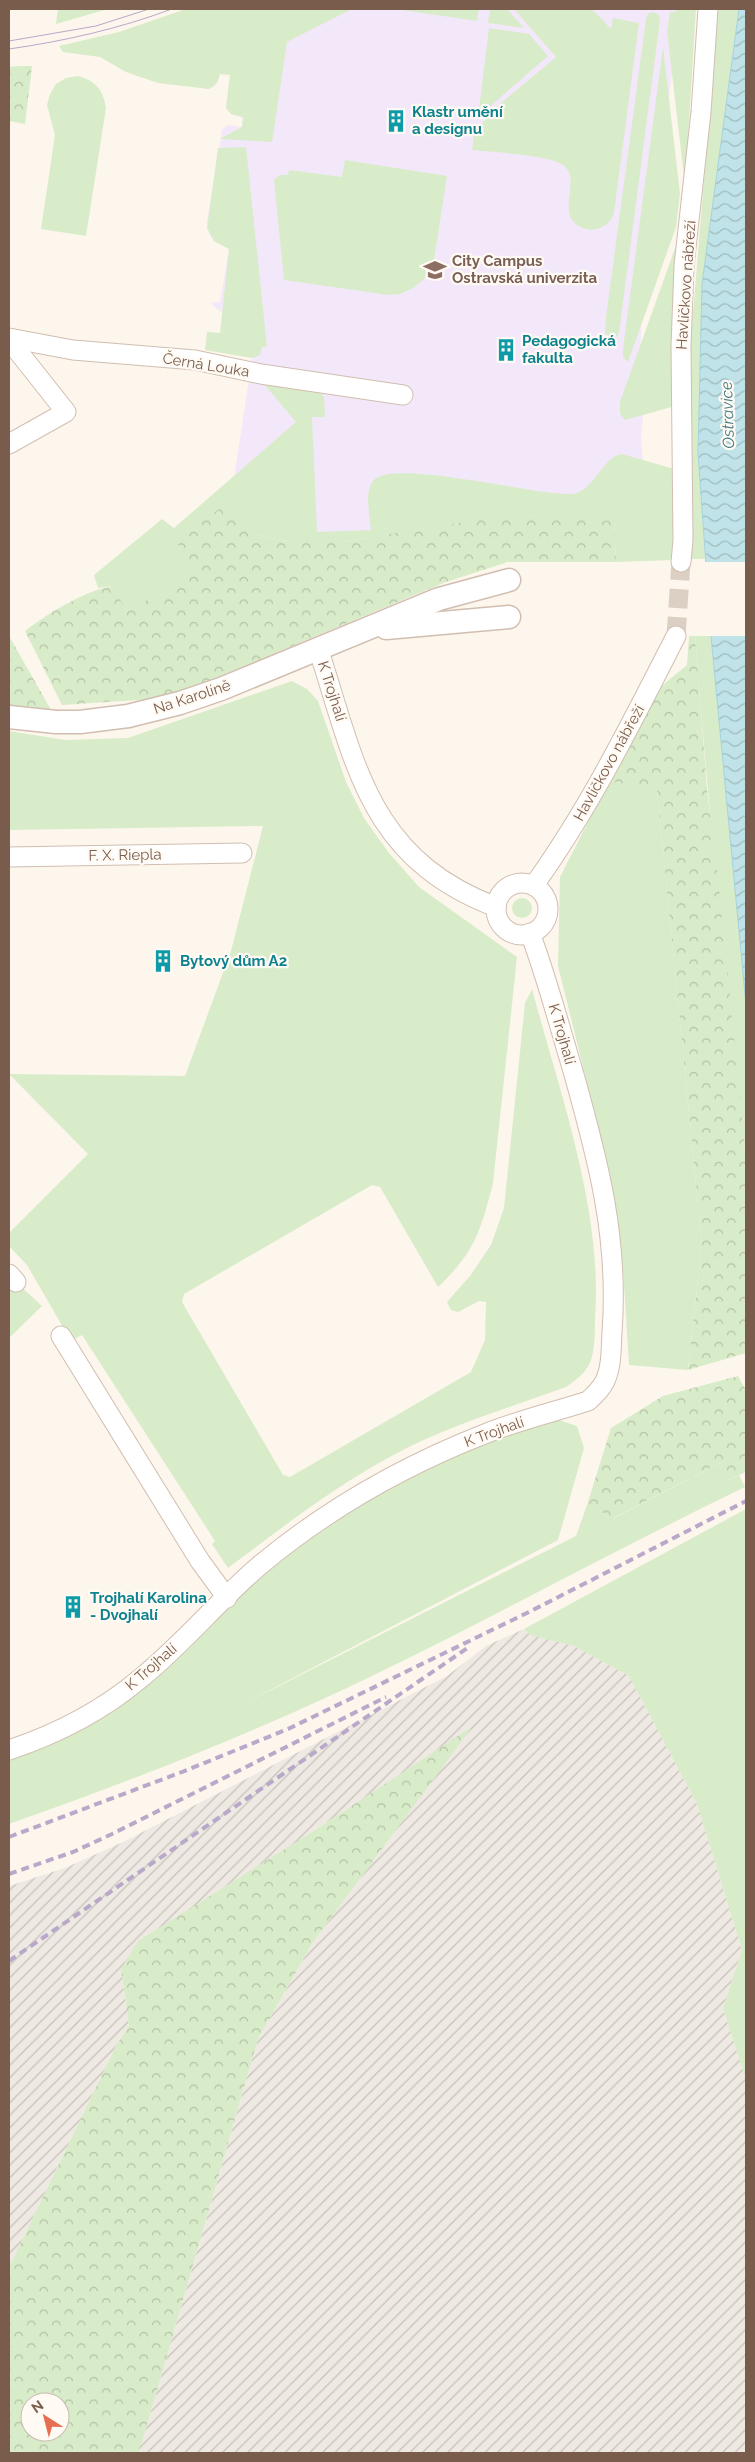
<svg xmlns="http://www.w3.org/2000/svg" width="755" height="2462" font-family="Raleway,sans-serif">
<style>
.industrial{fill:url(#industrial-furrows)}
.education{fill:#f3e8fa}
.green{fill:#d8ecc9}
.forest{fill:url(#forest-crowns);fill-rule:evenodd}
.water{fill:url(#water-waves);stroke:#a5d3da}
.pier{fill:#fdf6ec}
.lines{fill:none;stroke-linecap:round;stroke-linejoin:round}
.minor-tunnel{stroke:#dcd0c4;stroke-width:19;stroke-dasharray:19 9;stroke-linecap:butt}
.minor-casing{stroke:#d1beb0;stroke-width:21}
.tertiary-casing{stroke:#d1beb0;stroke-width:25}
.minor{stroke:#fff;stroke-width:19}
.tertiary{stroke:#fff;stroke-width:22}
.tram{stroke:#b9a8c9;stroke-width:1}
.rail{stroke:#b9a8c9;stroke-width:4;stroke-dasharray:8 5;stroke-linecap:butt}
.labels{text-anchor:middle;stroke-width:4.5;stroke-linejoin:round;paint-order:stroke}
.culture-label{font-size:15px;font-weight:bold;fill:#0d838f;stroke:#fffaf3;text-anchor:start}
.education-label{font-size:15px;font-weight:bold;fill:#785e54;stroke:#fffaf3;text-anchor:start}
.street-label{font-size:15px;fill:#7a5c4d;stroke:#fffaf3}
.water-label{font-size:16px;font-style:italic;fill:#437c86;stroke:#fffaf3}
</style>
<defs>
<pattern id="industrial-furrows" width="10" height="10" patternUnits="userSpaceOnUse" patternTransform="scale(1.25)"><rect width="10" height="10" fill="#efe9e4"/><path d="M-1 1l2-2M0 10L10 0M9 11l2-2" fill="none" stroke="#c7c0bb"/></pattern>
<pattern id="forest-crowns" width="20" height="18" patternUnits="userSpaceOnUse" patternTransform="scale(1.25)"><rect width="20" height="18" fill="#d8ecc9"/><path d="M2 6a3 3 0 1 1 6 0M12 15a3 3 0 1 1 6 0" fill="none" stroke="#b4c2a5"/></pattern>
<pattern id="water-waves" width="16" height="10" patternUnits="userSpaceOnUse" patternTransform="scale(1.25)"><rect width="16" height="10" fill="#bfe3e8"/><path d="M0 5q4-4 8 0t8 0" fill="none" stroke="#a0bbbe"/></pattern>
</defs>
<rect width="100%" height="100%" fill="#fdf6ec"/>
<!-- industrial -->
<polygon class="industrial" points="524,1629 531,1635 574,1646 629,1676 697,1804 742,1950 723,2008 746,2080 746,2453 139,2453 258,2039 313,1942 471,1728 312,1832 121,1969 129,2025 116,2046 9,2267 9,1886 65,1868 121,1843 447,1676 486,1646"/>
<!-- education -->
<polygon class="education" points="241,9 686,9 671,81 642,291 640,370 645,398 641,437 645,490 403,541 300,531 229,511 255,340 210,303 220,302 229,249 214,241 209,234 207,222 222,130 228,125 242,127 243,118 231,114 226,108 230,75 220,74 214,87 204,89"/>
<!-- green -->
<g class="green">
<polygon points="58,9 108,9 56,24"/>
<polygon points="186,9 352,9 287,42 272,142 220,139 242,127 243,117 231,114 226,108 230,75 220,74 217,83 209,89 158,83 126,72 100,57 63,52 59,46 119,32"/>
<polygon points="395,9 479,9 477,21"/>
<polygon points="490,9 507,9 524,28 488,23"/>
<path d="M514,9H592L611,29L613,18L639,23L614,213C612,219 608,224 602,227C596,230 590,231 583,228C552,216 584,180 563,165C550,155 491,152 472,150L475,129L496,111L495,108L556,57Z"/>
<polygon points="676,9 696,9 685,185 667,31 670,12 675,12"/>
<polygon points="718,9 739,9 702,284 698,453 705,559 690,559 689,362"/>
<polygon points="653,12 659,15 660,20 619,333 615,339 611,339 605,333 606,317 646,19 648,14"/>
<polygon points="489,28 529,34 548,56 478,117"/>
<polygon points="663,47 680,194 676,227 628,362 623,357 623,349"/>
<path d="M78,76C96,81 103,90 106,108L86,236L41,229L55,135L47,105L50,94L56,84L66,78Z"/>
<polygon points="246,147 267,347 262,347 260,355 252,358 205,350 207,332 220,333 229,249 214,241 207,228 218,148"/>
<polygon points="345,160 447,176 434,260 424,279 413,288 400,294 389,295 284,280 274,180 280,175 288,175 289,170 342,177"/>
<polygon points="683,226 675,406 625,420 620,414 620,402"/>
<path d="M263,383L319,391L324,397L325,417H312L317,532L371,530C370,515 364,493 373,481C390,457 540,497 574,494C596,488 603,456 622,454L674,469L673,560L616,562L614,522L511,514L341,542H291L250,533L177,541L190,577L127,611L112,586L98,588L94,575L162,519L174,528L296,422Z"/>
<path d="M695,636H711L746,1005V1158C727,984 708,810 695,636Z"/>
<path d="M292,681L307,689L318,701L346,782L364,818L389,853L419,887L517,957L493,1183C481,1231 474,1253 438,1287L380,1187L372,1185L184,1294L182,1302L283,1475L290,1477L471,1372L485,1340L486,1302L479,1301L458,1312L451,1310L447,1302L470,1276L491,1245L504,1208L525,1003L532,989C560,1094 603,1210 595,1319C595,1332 595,1347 591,1360C587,1372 576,1380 566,1387C520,1404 473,1418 428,1438C354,1471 292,1520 228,1568L212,1544L215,1541L82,1335L71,1341L27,1265L9,1246V1233L88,1154L9,1074L185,1076L231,951L263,826L9,830V731L65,740L128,738Z"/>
<polygon points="609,781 657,789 702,1244 688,1370 629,1365 623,1268 605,1155 558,966 560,877"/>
<circle cx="522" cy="908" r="10"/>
<polygon points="16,1282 42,1306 9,1338 9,1289"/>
<path d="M559,1420L577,1426L584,1448L558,1540L241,1705L576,1536L587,1505L614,1518L726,1460L727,1481L739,1475L745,1487C621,1547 501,1613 378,1673C259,1731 134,1780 9,1824V1759C59,1743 103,1720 145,1687C184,1656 217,1617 255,1583C342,1508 448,1448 559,1420Z"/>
<polygon points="746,1509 746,2080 723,2008 742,1950 697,1804 629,1676 574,1646 530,1635 524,1629"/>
</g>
<!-- forest -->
<g class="forest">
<polygon points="20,66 32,66 25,124 9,121 9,67"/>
<path d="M227,503L250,533L291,542H341L511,514L614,521L616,562H508L446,582L167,698L62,705L25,631C47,614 84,591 112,586L127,611L189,577L177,541Z"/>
<polygon points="9,636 50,708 50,712 9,710"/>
<polygon points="676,636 695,636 707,789 719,887 746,1158 746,1353 688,1370 702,1244 657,790 609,781 659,688 687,665 689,636"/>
<polygon points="738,1376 746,1390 746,1472 726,1481 726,1460 613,1518 587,1505 611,1428 663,1396"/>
<path d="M473,1726L313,1942L258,2039L139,2453H9V2267L116,2046L129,2025L121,1969L138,1941L312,1832ZM30,2402H60V2432H30Z"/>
</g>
<!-- water -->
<polygon class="water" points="739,9 746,9 746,1005 711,636 698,453 702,284"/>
<!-- pier -->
<polygon class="pier" points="703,562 746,562 746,636 709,636"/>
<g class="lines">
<!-- minor-tunnel -->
<polyline class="minor-tunnel" points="676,636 681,562"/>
<defs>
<g id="minor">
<polyline points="9,338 73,350 195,360 261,374 403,395"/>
<polyline points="9,340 66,412 9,444"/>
<polyline points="681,562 683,540 681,346 684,266 701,112 708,9"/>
<path d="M318,648C356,765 368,858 496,907"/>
<polyline points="9,857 242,853"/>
<circle cx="522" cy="909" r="26"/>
<path d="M534,885C590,807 632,722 676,636"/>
<polyline points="9,1274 16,1282"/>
<polyline points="61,1336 200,1561 227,1598"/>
<path d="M9,1750C57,1734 102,1711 141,1678C183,1644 218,1601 259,1566C327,1509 405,1465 487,1433C520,1420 554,1412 588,1401C595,1395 601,1389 605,1381C612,1366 611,1348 612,1332C619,1238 598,1160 573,1071C559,1025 547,978 530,933"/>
</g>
<g id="tertiary">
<polyline points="386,628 509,617"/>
<polyline points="9,717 56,722 80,722 128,716 180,703 221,689 439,599 509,580"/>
</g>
</defs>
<!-- minor casing -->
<use href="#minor" class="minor-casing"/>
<!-- tertiary casing -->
<use href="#tertiary" class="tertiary-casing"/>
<!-- minor -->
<use href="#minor" class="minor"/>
<!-- tertiary -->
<use href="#tertiary" class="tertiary"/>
<!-- tram -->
<g class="tram">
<polyline points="9,41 96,26 149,9"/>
<path d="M9,49C65,41 118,29 172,9"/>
</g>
<!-- rail -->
<g class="rail">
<polyline points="9,1837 182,1772 288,1729 529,1612 746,1501"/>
<polyline points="9,1874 73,1852 112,1834 386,1697"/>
<polyline points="9,1961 469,1647"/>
</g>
</g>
<!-- icons -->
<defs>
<symbol id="building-bare" viewBox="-9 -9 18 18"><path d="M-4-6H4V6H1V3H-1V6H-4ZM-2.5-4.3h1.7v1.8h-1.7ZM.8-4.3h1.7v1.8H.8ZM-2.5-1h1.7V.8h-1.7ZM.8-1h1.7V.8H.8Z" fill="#0f9aa8" stroke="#fffaf3" stroke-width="2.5" paint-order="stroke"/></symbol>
<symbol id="university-bare" viewBox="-9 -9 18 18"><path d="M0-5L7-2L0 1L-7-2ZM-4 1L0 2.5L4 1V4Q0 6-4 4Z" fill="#8d6e63" stroke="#fffaf3" stroke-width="2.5" paint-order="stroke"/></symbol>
</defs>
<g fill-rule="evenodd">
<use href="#building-bare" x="380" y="105" width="32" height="32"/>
<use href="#university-bare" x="419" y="254" width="32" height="32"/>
<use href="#building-bare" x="490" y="334" width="32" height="32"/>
<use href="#building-bare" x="147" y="945" width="32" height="32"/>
<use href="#building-bare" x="57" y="1591" width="32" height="32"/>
</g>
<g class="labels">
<!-- culture labels -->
<g class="culture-label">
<text x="412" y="117">Klastr umění<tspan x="412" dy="17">a designu</tspan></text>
<text x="522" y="346">Pedagogická<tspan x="522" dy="17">fakulta</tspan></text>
<text x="180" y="966">Bytový dům A2</text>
<text x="90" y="1603">Trojhalí Karolina<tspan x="90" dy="17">- Dvojhalí</tspan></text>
</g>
<!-- education labels -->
<g class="education-label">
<text x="452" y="266">City Campus<tspan x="452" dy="17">Ostravská univerzita</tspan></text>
</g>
<!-- street labels -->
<g class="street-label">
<text transform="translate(686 285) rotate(-86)" y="5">Havlíčkovo nábřeží</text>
<text transform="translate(206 365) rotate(9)" y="5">Černá Louka</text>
<text transform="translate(332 691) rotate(72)" y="5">K Trojhalí</text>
<text transform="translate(192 697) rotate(-18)" y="5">Na Karolíně</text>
<text transform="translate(609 763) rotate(-61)" y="5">Havlíčkovo nábřeží</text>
<text transform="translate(125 855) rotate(-1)" y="5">F. X. Riepla</text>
<text transform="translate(562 1034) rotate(74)" y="5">K Trojhalí</text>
<text transform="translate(494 1432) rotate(-20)" y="5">K Trojhalí</text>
<text transform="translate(151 1667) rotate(-41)" y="5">K Trojhalí</text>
</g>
<!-- water labels -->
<g class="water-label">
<text transform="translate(727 415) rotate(-92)" y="6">Ostravice</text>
</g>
</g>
<!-- border -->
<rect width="755" height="2462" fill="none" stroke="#7a5c4d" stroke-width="20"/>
<!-- north arrow -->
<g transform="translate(45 2417) rotate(324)"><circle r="24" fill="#fffaf3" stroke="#cabbb1"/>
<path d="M0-4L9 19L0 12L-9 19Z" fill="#e76f51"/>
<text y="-8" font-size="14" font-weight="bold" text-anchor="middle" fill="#7a5c4d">N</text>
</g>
</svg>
